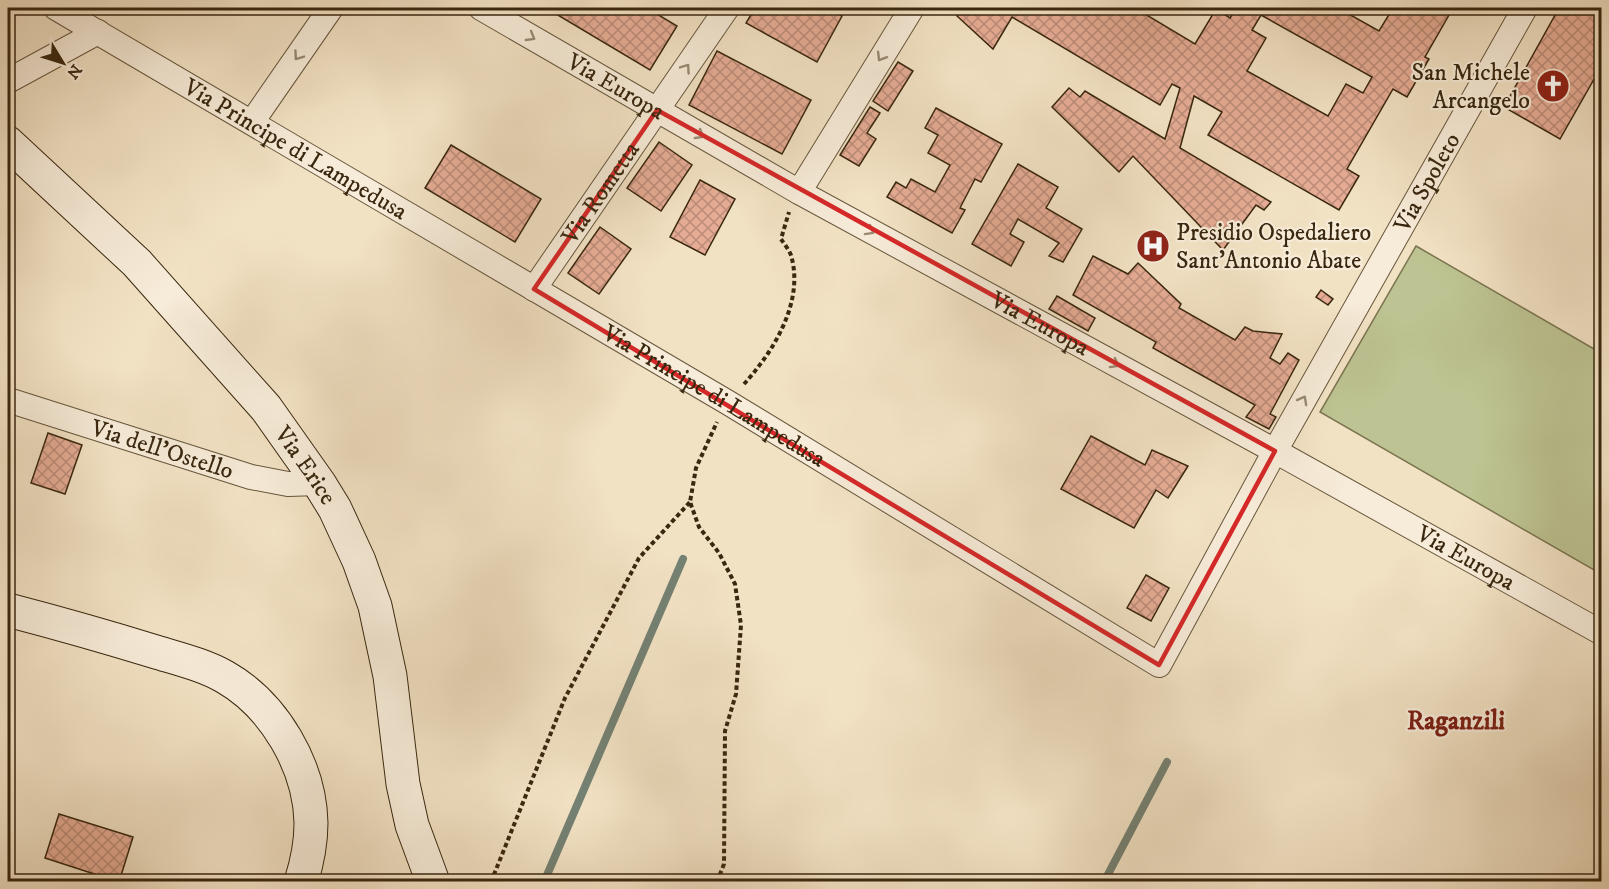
<svg xmlns="http://www.w3.org/2000/svg" width="1609" height="889" font-family="'IM FELL DW Pica',serif">
<style>
.park{fill:#bdc392;stroke:#7b7550;stroke-width:1.5}
.lines{fill:none;stroke-linecap:round;stroke-linejoin:round}
.stream{stroke:#748173;stroke-width:8}
.building{fill:url(#building-cross-hatch);stroke:#39270f;stroke-width:1.5;fill-rule:evenodd}
.minor-casing{stroke:#67563c;stroke-width:26}
.secondary-casing{stroke:#39270f;stroke-width:35}
.path{stroke:#39270f;stroke-width:4;stroke-dasharray:4.5 3;stroke-linecap:butt}
.minor{stroke:#f7ecd9;stroke-width:24}
.secondary{stroke:#f7ecd9;stroke-width:33}
.oneway{stroke:#988a74}
.marked{fill:none;stroke:#d62828;stroke-width:4.5;stroke-linejoin:round}
.labels{text-anchor:middle;stroke-width:4.5;stroke-linejoin:round;paint-order:stroke}
.poi-label{font-size:24px;fill:#39270f;stroke:#f7ecd9;text-anchor:end}
.street-label{font-size:24px;fill:#39270f;stroke:#f7ecd9}
.neighbourhood-label{font-size:26px;font-weight:bold;fill:#7a1f14;stroke:#f7ecd9}
</style>
<defs>
<pattern id="building-cross-hatch" width="8" height="8" patternUnits="userSpaceOnUse" patternTransform="scale(1.5)"><rect width="8" height="8" fill="#e6ac95"/><path d="M0 0l8 8M0 8l8-8" fill="none" stroke="#bb8c78"/></pattern>
</defs>
<rect width="100%" height="100%" fill="#f2e2c4"/>
<filter id="stains"><feTurbulence type="fractalNoise" baseFrequency=".00333" numOctaves="4"/><feColorMatrix values="0 0 0 0 .2 0 0 0 0 .09 0 0 0 0 .02 0 0 0 .5 -.17"/></filter>
<radialGradient id="worn" r=".72"><stop offset=".6" stop-color="#630" stop-opacity="0"/><stop offset="1" stop-color="#630" stop-opacity=".3"/></radialGradient>
<!-- park -->
<polygon class="park" points="1416,246 1601,353 1601,574 1320,412"/>
<g class="lines">
<!-- stream -->
<g class="stream">
<polyline points="544,882 683,559"/>
<polyline points="1104,882 1167,762"/>
</g>
</g>
<!-- building -->
<g class="building">
<polygon points="546,8 647,8 677,26 650,70"/>
<polygon points="755,8 827,8 842,16 817,62 746,23"/>
<path d="M963,8H1135L1195,44L1216,9L1230,18L1236,8H1338L1379,31L1393,8H1453L1425,57L1429,59L1407,97L1393,89L1347,169L1359,176L1339,210L1208,135L1222,112L1194,96L1180,148L1271,202L1264,210L1256,205L1223,250L1133,156L1119,172L1052,107L1069,88L1080,97L1085,91L1165,139L1180,88L1172,84L1160,105L1012,17L993,49L957,16ZM1261,15L1372,77L1363,93L1346,84L1328,116L1247,71L1266,38L1252,30Z"/>
<polygon points="1559,8 1602,8 1602,65 1560,139 1504,107"/>
<polygon points="717,51 811,100 782,154 689,105"/>
<polygon points="898,62 913,71 888,111 873,101"/>
<polygon points="870,107 880,113 867,133 876,139 859,166 840,155"/>
<polygon points="936,108 1002,144 981,182 975,179 960,208 965,210 952,233 887,197 896,182 906,188 911,179 935,192 950,165 928,153 938,135 925,128"/>
<polygon points="659,142 692,165 661,211 627,188"/>
<polygon points="451,145 541,199 515,242 425,188"/>
<polygon points="1018,164 1058,187 1046,208 1082,229 1063,262 1049,256 1059,243 1018,219 1010,234 1024,242 1011,266 972,244"/>
<polygon points="700,180 735,199 705,255 670,237"/>
<polygon points="600,227 631,249 599,294 568,273"/>
<polygon points="1093,256 1128,274 1138,263 1181,304 1179,308 1235,340 1245,327 1253,331 1282,334 1270,358 1280,364 1288,353 1299,360 1270,414 1276,417 1269,429 1246,417 1255,405 1153,348 1156,342 1073,295"/>
<polygon points="1321,290 1333,299 1328,305 1316,297"/>
<polygon points="1057,296 1095,318 1088,331 1049,309"/>
<polygon points="48,433 82,445 65,494 31,483"/>
<polygon points="1091,436 1145,465 1152,450 1188,466 1168,498 1156,490 1134,528 1061,489"/>
<polygon points="1146,575 1169,588 1151,621 1127,608"/>
<polygon points="59,814 133,837 119,882 45,858"/>
</g>
<g class="lines">
<defs>
<g id="minor">
<path id="s1" d="M56,8L727,402L1159,665L1275,451L1525,8"/>
<path id="s2" d="M481,8L799,192L1275,451L1602,633"/>
<polyline points="8,81 98,32"/>
<polyline points="252,122 331,8"/>
<polyline points="799,192 912,8"/>
<path id="s3" d="M534,289L727,8"/>
<path id="s4" d="M8,400L251,477L288,484L319,483"/>
</g>
<g id="secondary">
<path id="s5" d="M8,143L137,263L266,408L319,483L335,509L359,561L375,606L390,676L403,784L412,825L433,882"/>
<path d="M8,610C58,623 107,637 156,652C179,659 204,665 225,677C274,705 310,766 311,823C311,843 307,863 301,882"/>
</g>
</defs>
<!-- minor casing -->
<use href="#minor" class="minor-casing"/>
<!-- secondary casing -->
<use href="#secondary" class="secondary-casing"/>
<!-- path -->
<g class="path">
<path d="M744,384C773,352 803,304 792,259C791,252 785,245 781,239L789,212"/>
<polyline points="491,882 565,698 639,558 690,502"/>
<polyline points="717,882 724,864 725,731 736,694 741,625 735,584 719,553 699,527 690,502 696,468 717,422"/>
</g>
<!-- minor -->
<use href="#minor" class="minor"/>
<!-- secondary -->
<use href="#secondary" class="secondary"/>
</g>
<!-- one-way arrows -->
<defs><path id="oneway-chevron" d="M-2-3.5L2.5 0L-2 3.5" fill="none" stroke-width="1.6" stroke-linecap="round" stroke-linejoin="round" transform="scale(1.5)"/></defs>
<g class="oneway">
<use href="#oneway-chevron" transform="translate(531 37) rotate(30)"/>
<use href="#oneway-chevron" transform="translate(298 56) rotate(125)"/>
<use href="#oneway-chevron" transform="translate(881 57) rotate(121)"/>
<use href="#oneway-chevron" transform="translate(686 68) rotate(-55)"/>
<use href="#oneway-chevron" transform="translate(700 135) rotate(30)"/>
<use href="#oneway-chevron" transform="translate(870 231) rotate(29)"/>
<use href="#oneway-chevron" transform="translate(1115 364) rotate(29)"/>
<use href="#oneway-chevron" transform="translate(1303 400) rotate(-61)"/>
</g>
<!-- marked area -->
<path class="marked" d="M657,110L1275,451L1159,665L534,289Z"/>
<!-- icons -->
<defs>
<symbol id="church-disc" viewBox="-11 -11 22 22"><circle r="9.5" fill="#8f2418" stroke="#f7ecd9"/><path d="M-1.2-6h2.4v3.5h3.3v2.4h-3.3V6h-2.4V-.1h-3.3v-2.4h3.3Z" fill="#fff"/></symbol>
<symbol id="hospital-disc" viewBox="-11 -11 22 22"><circle r="9.5" fill="#8f2418" stroke="#f7ecd9"/><path d="M-5-5h3v3.5h4V-5h3V5h-3V1.5h-4V5h-3Z" fill="#fff"/></symbol>
</defs>
<g fill-rule="evenodd">
<use href="#church-disc" x="1534" y="67" width="38" height="38"/>
<use href="#hospital-disc" x="1134" y="227" width="38" height="38"/>
</g>
<g class="labels">
<!-- poi labels -->
<g class="poi-label">
<text x="1530" y="80">San Michele<tspan x="1530" dy="28">Arcangelo</tspan></text>
<text x="1176" y="240" text-anchor="start">Presidio Ospedaliero<tspan x="1176" dy="28">Sant'Antonio Abate</tspan></text>
</g>
<!-- street labels -->
<g class="street-label">
<text dy="8" stroke="none"><textPath href="#s2" startOffset="156">Via Europa</textPath></text>
<text dy="8" stroke="none"><textPath href="#s1" startOffset="278">Via Principe di Lampedusa</textPath></text>
<text dy="8" stroke="none"><textPath href="#s1" startOffset="1836">Via Spoleto</textPath></text>
<text dy="8" stroke="none"><textPath href="#s3" startOffset="117">Via Rometta</textPath></text>
<text dy="8" stroke="none"><textPath href="#s2" startOffset="642">Via Europa</textPath></text>
<text dy="8" stroke="none"><textPath href="#s1" startOffset="764">Via Principe di Lampedusa</textPath></text>
<text dy="8" stroke="none"><textPath href="#s4" startOffset="162">Via dell'Ostello</textPath></text>
<text dy="8" stroke="none"><textPath href="#s5" startOffset="440">Via Erice</textPath></text>
<text dy="8" stroke="none"><textPath href="#s2" startOffset="1128">Via Europa</textPath></text>
</g>
<!-- neighbourhood labels -->
<g class="neighbourhood-label">
<text x="1456" y="729">Raganzili</text>
</g>
</g>
<!-- margin -->
<rect width="1609" height="889" fill="none" stroke="#f2e2c4" stroke-width="30"/>
<rect x="9" y="9" width="1591" height="871" fill="none" stroke="#39270f" stroke-width="3"/>
<rect x="15" y="15" width="1579" height="859" fill="none" stroke="#39270f" stroke-width="1.5"/>
<!-- north arrow -->
<g transform="translate(63 63) rotate(128)" stroke="#f7ecd9" stroke-width="4.5" paint-order="stroke">
<path d="M0-4.5L10 22L0 15L-10 22Z" fill="#39270f"/>
<text y="-9" font-size="16" font-weight="bold" text-anchor="middle" fill="#39270f">N</text>
</g>
<rect width="100%" height="100%" filter="url(#stains)"/>
<rect width="100%" height="100%" fill="url(#worn)"/>
</svg>
